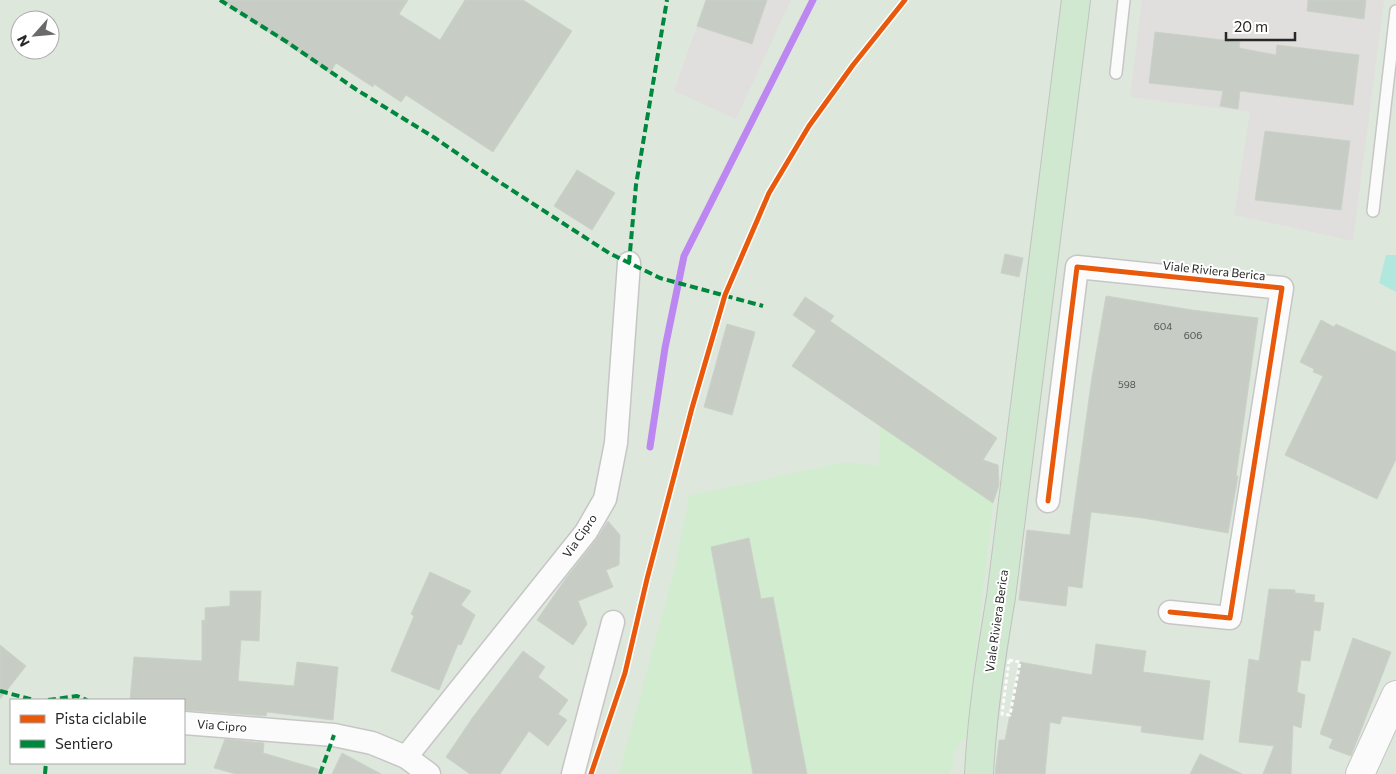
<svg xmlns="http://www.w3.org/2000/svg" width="1396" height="774" font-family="Commissioner,sans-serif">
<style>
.industrial{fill:#e1dfdd}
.education{fill:#d2eccf}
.green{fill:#b1e8de}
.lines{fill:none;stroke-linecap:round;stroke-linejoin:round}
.stream{stroke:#bc87f1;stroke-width:7}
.building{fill:#c7cdc5;stroke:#cad2c8}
.lane-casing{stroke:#c7c6c6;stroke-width:14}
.street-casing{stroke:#c7c6c6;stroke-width:25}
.secondary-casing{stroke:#c7c6c6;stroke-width:30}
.primary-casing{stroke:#c0c3bf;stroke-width:30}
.path{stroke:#fafbfa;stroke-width:3;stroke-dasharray:4 2.5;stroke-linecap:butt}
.lane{stroke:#fafbfa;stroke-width:11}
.street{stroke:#fafbfa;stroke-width:22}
.secondary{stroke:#fafbfa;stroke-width:28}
.primary{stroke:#d0e8d0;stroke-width:28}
.quiet{stroke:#00873e;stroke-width:4;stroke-dasharray:8 4;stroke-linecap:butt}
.cycleway-casing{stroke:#fff;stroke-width:8}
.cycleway{stroke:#e8590c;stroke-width:5}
.labels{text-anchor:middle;stroke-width:4;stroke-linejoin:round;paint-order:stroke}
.number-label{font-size:10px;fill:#525351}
.street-label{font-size:12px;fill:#282828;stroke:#fff}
</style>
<rect width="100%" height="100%" fill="#dee7dc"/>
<!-- industrial -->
<g class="industrial">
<polygon points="706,0 791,0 736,119 674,91"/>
<polygon points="1142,0 1384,0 1353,241 1234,215 1250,112 1130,97"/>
</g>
<!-- education -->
<polygon class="education" points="880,426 993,503 966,739 961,741 954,753 953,767 949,774 619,774 675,568 689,496 845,462 879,466"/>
<!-- green -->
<polygon class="green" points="1386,255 1396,255 1396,292 1379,283"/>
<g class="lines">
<!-- stream -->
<polyline class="stream" points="650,447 665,348 684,256 813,0"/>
</g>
<!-- building -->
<g class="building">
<polygon points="221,0 408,0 399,14 440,40 465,0 523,0 572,31 493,152 406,95 401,102 374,84 373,87 336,63 330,73"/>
<polygon points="706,0 767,0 752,44 697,26"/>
<polygon points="1308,0 1366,0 1364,19 1307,11"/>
<polygon points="1155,32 1240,42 1239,48 1276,55 1277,45 1359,55 1353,105 1240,91 1238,109 1220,106 1223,91 1149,83"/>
<polygon points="1265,131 1350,141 1341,210 1255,200"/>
<polygon points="577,170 615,193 592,230 554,206"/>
<polygon points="1005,254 1023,258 1019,277 1001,273"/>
<polygon points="1106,296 1192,310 1258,318 1236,476 1238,476 1228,533 1143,518 1091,512 1082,588 1068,586 1066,606 1019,600 1027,530 1070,535 1092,377"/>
<polygon points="805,297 834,316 830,321 997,438 983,460 998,465 999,485 993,503 792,366 816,331 793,315"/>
<polygon points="1321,320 1334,327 1336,324 1396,352 1396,459 1377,499 1285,455 1323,376 1313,372 1314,369 1300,362"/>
<polygon points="727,324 755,332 732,415 704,407"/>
<polygon points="608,521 620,535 619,565 606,570 613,587 578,601 587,624 573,645 537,620 567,577 596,540"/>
<polygon points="749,538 761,599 773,597 807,774 753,774 711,547"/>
<polygon points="430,572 471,591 461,605 475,615 461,645 458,644 439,690 391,671 414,616 411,614"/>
<polygon points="1269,589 1295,590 1295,593 1315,595 1314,602 1324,603 1320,631 1314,630 1310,661 1301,660 1297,692 1305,695 1301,728 1293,725 1291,774 1263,774 1274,746 1239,742 1249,659 1259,661"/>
<polygon points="230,591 261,591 259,641 241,640 238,681 294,686 297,662 338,667 333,720 267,712 266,716 184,710 184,700 130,700 134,657 202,661 202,620 205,621 205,608 230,606"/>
<polygon points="1353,638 1391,652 1351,756 1329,748 1333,739 1320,734"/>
<polygon points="1096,644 1146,651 1143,672 1210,681 1203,740 1141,732 1142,726 1062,716 1060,724 1050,722 1045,774 995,774 999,740 1005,740 1020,662 1092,675"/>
<polygon points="0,645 26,666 0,699"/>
<polygon points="523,651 545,667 538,677 568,700 558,714 567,720 548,746 529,731 500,774 470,774 446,757 473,717"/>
<polygon points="225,739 264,743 263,753 318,769 317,774 236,774 214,768"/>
<polygon points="342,753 381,774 332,774"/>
<polygon points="1200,754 1242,774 1190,774"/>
</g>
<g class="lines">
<defs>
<g id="lane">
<polyline points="1116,73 1124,0"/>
<polyline points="1373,211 1396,11"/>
</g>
<g id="street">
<polyline points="1048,501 1077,267 1282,288 1230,618 1170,612"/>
<polyline points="184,723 334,735 372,743 406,757 429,774"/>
<polyline points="406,757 586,532 605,499 616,443 629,263"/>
<polyline points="573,774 613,622"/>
</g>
<polyline id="secondary" points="1360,774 1396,695"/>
<path id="primary" d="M979,774C982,714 991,656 1001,597L1076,0"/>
</defs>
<!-- lane casing -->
<use href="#lane" class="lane-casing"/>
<!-- street casing -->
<use href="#street" class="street-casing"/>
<!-- secondary casing -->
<use href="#secondary" class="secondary-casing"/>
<!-- primary casing -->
<use href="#primary" class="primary-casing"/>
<!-- path -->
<polygon class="path" points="1009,660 1020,662 1010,715 1002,714"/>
<!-- lane -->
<use href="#lane" class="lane"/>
<!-- street -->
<use href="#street" class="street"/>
<!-- secondary -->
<use href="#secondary" class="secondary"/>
<!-- primary -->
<use href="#primary" class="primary"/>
<!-- quiet -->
<g class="quiet">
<polyline points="220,0 287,42 357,90 435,138 484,172 609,253 660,278 763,306"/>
<polyline points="629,263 636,185 667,0"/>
<polyline points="0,691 34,700"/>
<polyline points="48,700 77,696 87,700"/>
<polyline points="45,774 46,763"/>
<polyline points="320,774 334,735"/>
</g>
<defs>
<g id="cycleway">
<polyline points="1048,501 1077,267 1282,288 1230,618 1170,612"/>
<polyline points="591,774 625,673 647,579 692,408 725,295 769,193 809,126 853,65 905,0"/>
</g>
</defs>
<!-- cycleway casing -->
<use href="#cycleway" class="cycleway-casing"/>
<!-- cycleway -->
<use href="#cycleway" class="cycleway"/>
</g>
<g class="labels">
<!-- number labels -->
<g class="number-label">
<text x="1163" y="330">604</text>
<text x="1193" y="339">606</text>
<text x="1127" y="388">598</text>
</g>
<!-- street labels -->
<g class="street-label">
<text transform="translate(1214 271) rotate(6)" y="4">Viale Riviera Berica</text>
<text transform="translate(580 536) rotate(-55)" y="4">Via Cipro</text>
<text transform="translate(997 621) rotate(-82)" y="4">Viale Riviera Berica</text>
<text transform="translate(222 726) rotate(4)" y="4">Via Cipro</text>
</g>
</g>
<!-- legend -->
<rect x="10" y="699" width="175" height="65" fill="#ffffff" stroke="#a9a9a9"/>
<rect x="20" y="715" width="25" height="8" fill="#e8590c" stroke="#a9a9a9"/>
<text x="55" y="724" font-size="15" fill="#282828">Pista ciclabile</text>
<rect x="20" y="740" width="25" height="8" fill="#00873e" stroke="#a9a9a9"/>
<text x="55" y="749" font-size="15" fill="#282828">Sentiero</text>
<!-- north arrow -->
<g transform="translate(35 35) rotate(243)"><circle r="24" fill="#ffffff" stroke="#a9a9a9"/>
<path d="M0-4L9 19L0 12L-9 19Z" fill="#686b67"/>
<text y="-8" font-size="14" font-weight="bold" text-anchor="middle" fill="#282828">N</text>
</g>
<!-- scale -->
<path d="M1226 32v8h69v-8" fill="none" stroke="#282828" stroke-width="2.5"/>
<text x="1234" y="32" font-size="15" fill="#282828" stroke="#ffffff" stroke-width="4" paint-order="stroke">20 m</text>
</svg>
